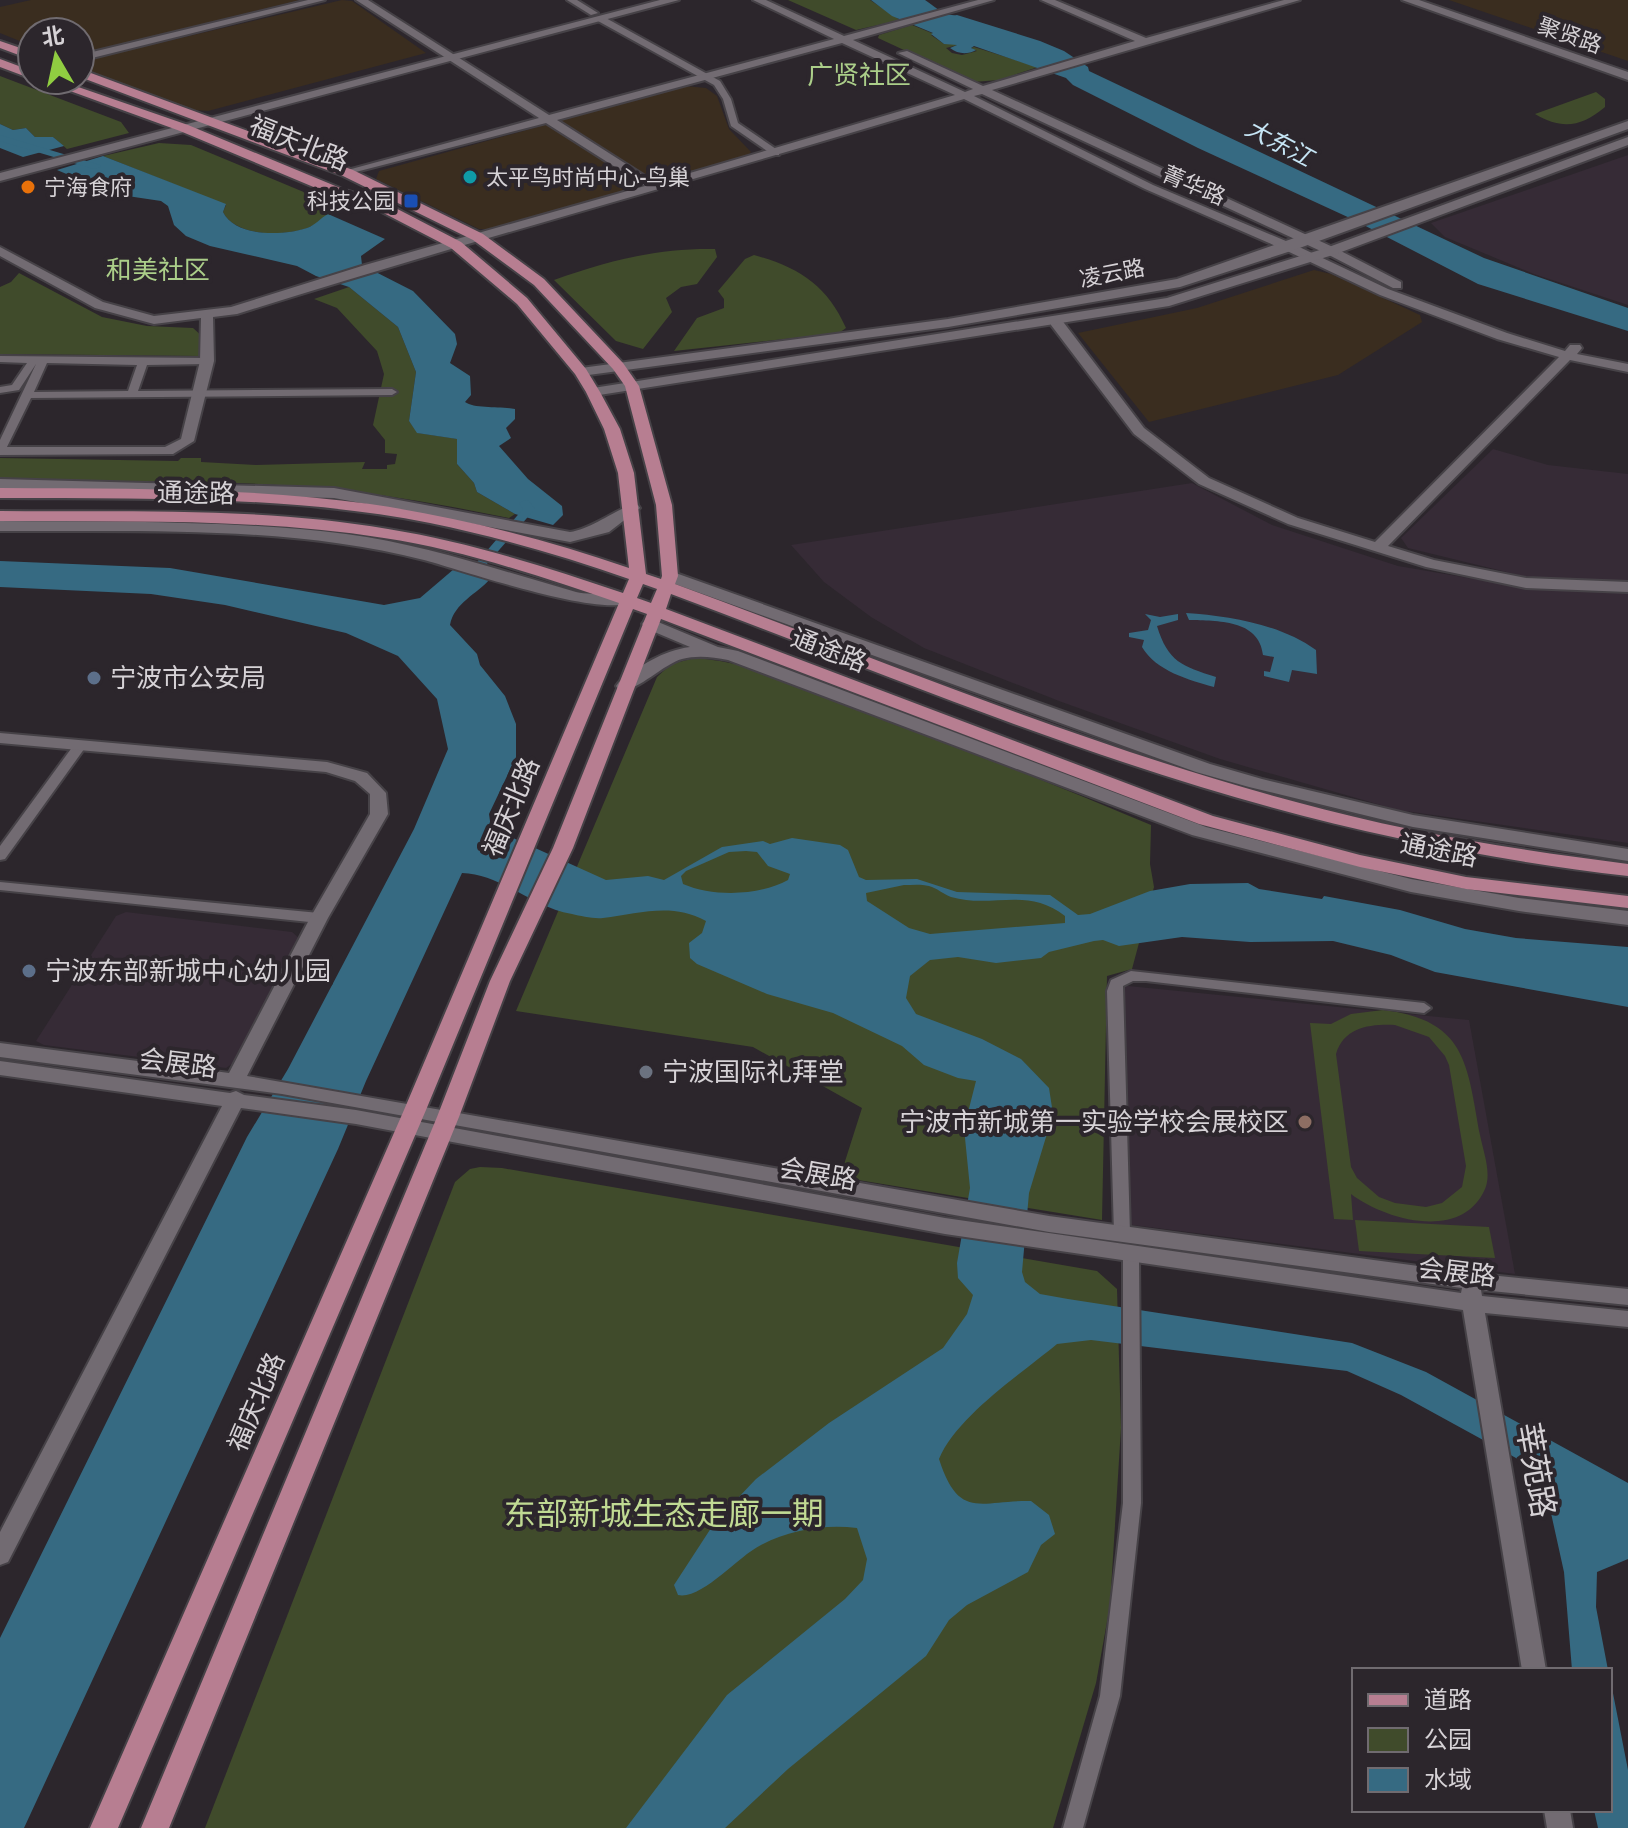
<svg xmlns="http://www.w3.org/2000/svg" width="1628" height="1828" font-family="'Archivo Narrow','Noto Sans SC',sans-serif">
<style>
.commercial{fill:#3a2d1f}
.built{fill:#362b36}
.green{fill:#404b2b;fill-rule:evenodd}
.water{fill:#366a82;fill-rule:evenodd}
.lines{fill:none;stroke-linecap:round;stroke-linejoin:round}
.canal{fill:#366a82;fill-rule:evenodd}
.minor-casing{stroke:#464247;stroke-width:4}
.tertiary-casing{stroke:#464247;stroke-width:4}
.secondary-casing{stroke:#464247;stroke-width:4}
.primary-casing{stroke:#464247;stroke-width:4}
.minor{fill:#726b72;fill-rule:evenodd}
.tertiary{fill:#726b72;fill-rule:evenodd}
.secondary{fill:#726b72;fill-rule:evenodd}
.primary{fill:#b77e91;fill-rule:evenodd}
.culture-dot{fill:#0f9aa8;stroke:#2c262c;stroke-width:3}
.food-dot{fill:#e8710a;stroke:#2c262c;stroke-width:3}
.transit-dot{fill:#1a4fb4;stroke:#2c262c;stroke-width:3}
.service-dot{fill:#5c6f8a;stroke:#2c262c;stroke-width:3}
.worship-dot{fill:#6b7280;stroke:#2c262c;stroke-width:3}
.education-dot{fill:#8d6e63;stroke:#2c262c;stroke-width:3}
.labels{text-anchor:middle;stroke-width:8;stroke-linejoin:round;paint-order:stroke}
.far-street-label{font-size:22px;fill:#d6d2d6;stroke:#2c262c}
.far-poi-label{font-size:22px;fill:#d6d2d6;stroke:#2c262c;text-anchor:start}
.far-water-label{font-size:24px;font-style:italic;fill:#c6e5f5;stroke:#2c262c}
.far-quarter-label{font-size:26px;fill:#abce89;stroke:#2c262c}
.street-label{font-size:26px;fill:#d6d2d6;stroke:#2c262c}
.poi-label{font-size:26px;fill:#d6d2d6;stroke:#2c262c;text-anchor:start}
.near-street-label{font-size:32px;fill:#d6d2d6;stroke:#2c262c}
.near-park-label{font-size:32px;fill:#c0da93;stroke:#2c262c}
</style>
<rect width="100%" height="100%" fill="#2c262c"/>
<!-- commercial -->
<g class="commercial">
<polygon points="31,0 300,0 80,54 80,32 32,32 32,46 0,33 0,7"/>
<polygon points="342,0 352,1 426,53 208,111 195,110 86,71 81,67 83,61"/>
<polygon points="1449,0 1628,0 1628,61"/>
<polygon points="685,86 706,88 717,96 729,129 751,152 744,159 495,229 479,229 376,179 379,171"/>
<polygon points="1314,270 1331,274 1420,315 1422,322 1338,375 1149,422 1078,333 1197,308"/>
</g>
<!-- built -->
<g class="built">
<polygon points="1628,155 1628,305 1534,274 1445,237 1431,223"/>
<polygon points="1493,449 1548,465 1628,474 1628,582 1527,577 1408,548 1401,538"/>
<polygon points="1192,483 1272,525 1398,566 1527,588 1628,591 1628,843 1398,810 1220,759 1059,701 924,648 871,617 824,582 791,545"/>
<polygon points="126,912 292,932 299,938 236,1061 226,1068 44,1045 36,1041 116,916"/>
<polygon points="1118,985 1469,1020 1515,1274 1125,1224"/>
</g>
<!-- green -->
<g class="green">
<polygon points="788,0 870,0 900,20 856,30"/>
<polygon points="912,25 934,34 931,35 944,44 951,42 958,45 946,48 952,53 962,55 977,51 971,48 974,47 1038,67 999,80 973,82 878,38 879,35"/>
<polygon points="0,76 121,122 129,133 67,149 53,137 35,137 26,128 13,130 0,124"/>
<path d="M1596,92L1605,99V107C1581,127 1562,130 1535,114Z"/>
<path d="M159,143L191,145L342,208C330,213 321,222 310,227C286,237 235,237 223,212L226,205L103,156Z"/>
<path d="M715,249L717,257L697,284L681,287L666,298L672,312L643,349L616,341L554,280C607,261 657,248 715,249Z"/>
<path d="M754,255C798,267 827,285 846,328L839,333L674,351L697,318L724,308V299L718,291L745,259Z"/>
<polygon points="19,273 102,317 147,326 193,328 204,338 199,356 0,354 0,287 11,282"/>
<path d="M349,287L398,327L416,372L409,421L418,433L458,439L457,464L474,483L477,492L515,514L509,518C450,506 390,495 329,489C220,478 109,483 0,480V458L178,461L181,458H201V462L256,465L365,462L362,469H387V465L395,464L397,454L385,453V440L373,425L384,374L377,351L337,308L314,299Z"/>
<path d="M695,658C754,662 809,690 863,710C960,747 1056,785 1151,825L1150,864L1154,887L1132,969L1107,976L1102,1220L840,1177L862,1108L753,1047L516,1011L657,677L671,664Z"/>
<path d="M1383,1010C1467,1020 1467,1065 1480,1135C1483,1151 1492,1173 1485,1189C1462,1242 1385,1220 1351,1194L1353,1220L1334,1219L1310,1023L1331,1024L1351,1014ZM1395,1025L1429,1037L1445,1056L1449,1065L1466,1166L1462,1187L1442,1203L1426,1207L1395,1203L1379,1197L1357,1178L1351,1167L1336,1054C1344,1027 1370,1024 1395,1025Z"/>
<polygon points="480,1167 502,1168 1097,1271 1117,1289 1121,1428 1110,1605 1096,1683 1053,1828 205,1828 455,1182 470,1169"/>
<polygon points="1355,1220 1489,1227 1495,1258 1359,1251"/>
</g>
<!-- water -->
<g class="water">
<path d="M871,0H925C933,5 944,17 957,15L1040,41L1064,51L1088,67L1089,71L1484,258L1628,308V331L1478,284L1352,219L1198,148L1073,85L1066,78L974,46L971,48L976,50C967,55 958,54 950,48L957,45L944,44L931,34L933,33L892,16Z"/>
<polygon points="0,124 13,130 26,128 35,137 53,137 64,146 23,157 0,148"/>
<path d="M103,156L226,204L223,212C235,237 283,236 307,228C316,225 320,218 328,214L385,239L361,256L362,265L413,291L455,334L457,344L450,363L470,376L471,395L465,402C475,409 500,406 515,409V419L506,428L511,438L499,446L528,479L562,506L563,515L553,525L515,514L477,492L474,483L457,464V439L417,433L409,421L416,372L398,327L349,287L316,276L297,266L210,246L186,236L174,225L168,206L161,201L114,194L57,170Z"/>
<path d="M0,561L170,568L384,605L420,598L454,569L490,579C477,594 454,603 450,625L477,654L480,665L505,696L516,724V757L489,814L491,828L606,880L648,876L664,880L722,847L763,841L770,844L792,838L840,845L848,850L859,877L866,880L917,879L957,892L1050,895L1078,915L1090,914L1150,891L1190,884L1248,883L1259,889L1322,899L1324,896L1400,910L1465,929L1516,938L1628,947V1007L1435,972L1391,955L1333,941L1250,942L1182,937L1119,946L1103,940L1094,941L1049,952L1041,958L996,963L958,957L930,960L910,976L906,998L916,1014L982,1039L1021,1059L1049,1088L1053,1114L1029,1193L1022,1272L1025,1282L1040,1294L1068,1299L1352,1343L1426,1372L1628,1483V1559L1597,1572L1596,1607L1608,1670H1572L1564,1572L1549,1504L1534,1479L1516,1458L1401,1395L1347,1371L1091,1340L1057,1344C1021,1374 957,1416 939,1459C959,1521 980,1500 1031,1501L1049,1515L1055,1534L1041,1545L1028,1572L967,1605L949,1620L926,1656L788,1769L725,1828H626L727,1695L845,1599L863,1580L867,1559L857,1528C824,1524 790,1530 761,1545C737,1557 702,1600 678,1595L674,1585L715,1522L756,1479L829,1423L943,1348L967,1314L973,1295L958,1278L957,1263L970,1188L964,1128L976,1081L958,1078L924,1065L902,1046L833,1013L767,994L697,964L690,958L689,943L702,933L706,921C671,902 639,914 603,918C593,919 581,916 572,914C533,908 504,875 462,873L366,1081L338,1149L24,1828H0V1638L247,1137L288,1069L414,829L448,749L437,699L398,656L346,633L225,605L151,594L0,587ZM746,851L757,852L768,866L790,874L788,880C759,896 713,897 683,884L681,876L686,871L729,852ZM904,885C912,885 921,884 929,886C937,888 943,894 951,897C992,909 1027,886 1065,916V923L930,934L909,928L867,901L866,893Z"/>
<path d="M1186,613C1229,616 1280,624 1316,650L1317,674L1292,670L1289,682L1264,676V671L1270,672L1274,657L1263,655C1259,619 1217,621 1189,620Z"/>
<path d="M1145,614L1160,617L1178,614V620L1157,626C1168,662 1182,666 1216,677L1214,687C1189,680 1156,671 1142,647L1144,640L1129,637V633L1148,630L1151,620Z"/>
<polygon points="1610,1678 1628,1770 1628,1828 1598,1828 1594,1810 1610,1810"/>
</g>
<g class="lines">
<!-- canal -->
<g class="canal">
<polygon points="0,135 100,165 101,167 94,169 0,141"/>
<polygon points="525,500 529,501 535,509 533,511 473,580 465,580 465,576 523,509 519,503"/>
</g>
<defs>
<g id="minor">
<polygon points="567,0 577,0 598,13 591,15"/>
<polygon points="598,17 604,17 720,81 731,99 738,123 779,151 779,155 773,155 731,126 723,99 714,85 598,21"/>
<path d="M0,356L207,358L212,361L207,364L147,365L138,391L392,389L397,392L392,395L31,398L5,451L0,454V440L36,364L19,390L0,393V387L12,385L27,363L0,362ZM47,363L137,365L128,391L34,392Z"/>
<polygon points="81,741 87,745 5,859 0,860 0,846 76,742"/>
<polygon points="0,882 319,913 326,918 319,923 0,890"/>
<polygon points="1131,971 1424,1003 1431,1008 1424,1013 1146,981 1133,981 1123,986 1130,1233 1128,1237 1122,1239 1116,1237 1114,1233 1107,991 1111,980"/>
<polygon points="1131,1249 1137,1251 1139,1255 1141,1503 1120,1696 1083,1828 1063,1828 1100,1696 1123,1503 1123,1255 1125,1251"/>
</g>
<g id="tertiary">
<polygon points="308,0 325,0 80,61 80,55"/>
<path d="M356,0H368L549,115L834,39L753,0H766L844,36L978,0H994L853,40L965,92L973,89L898,53L907,51L983,86L1135,41L1041,0H1055L1146,38L1284,0H1300L992,90L1335,248L1401,282V288H1393L1327,254L982,94L974,96L1153,185L1293,244L1388,289L1507,333L1565,351L1570,345H1580L1582,348L1577,354L1628,364V372L1570,360L1388,546L1434,560L1526,578L1628,582V592L1526,588L1426,567L1288,524L1199,484L1134,434L1051,325V319H1061L1144,428L1209,478L1298,518L1375,542L1559,357L1497,339L1380,295L1285,250L1145,189L964,99C722,173 478,238 237,314L213,317L214,361L194,441L173,454L0,455V447H165L181,439L200,361L201,318L154,324L95,308L0,256V247L103,302L154,316L231,307L365,265L645,186L546,123L344,175V171L539,118ZM842,43L955,95L656,183L557,120Z"/>
<polygon points="0,733 327,762 367,773 386,793 388,814 328,918 247,1076 1049,1216 1470,1273 1628,1289 1628,1305 1481,1290 1482,1296 1628,1311 1628,1327 1485,1313 1546,1670 1522,1670 1463,1310 945,1234 356,1124 241,1108 8,1562 0,1565 0,1532 222,1106 0,1075 0,1061 230,1093 236,1091 244,1095 356,1110 945,1218 1461,1293 1462,1288 1049,1232 282,1094 0,1057 0,1043 229,1073 310,918 370,814 370,794 355,781 326,772 0,743"/>
<polygon points="1544,1810 1570,1810 1573,1828 1547,1828"/>
</g>
<g id="secondary">
<polygon points="660,0 679,0 0,181 0,173"/>
<polygon points="1402,0 1419,0 1628,72 1628,80"/>
<polygon points="1628,121 1628,129 1294,250 1180,287 948,327 581,376 574,372 581,368 948,319 1177,279"/>
<polygon points="1628,137 1628,145 1336,254 1169,306 593,396 586,392 593,388 1167,298 1326,248"/>
<path d="M0,479L334,488L570,532C594,529 625,502 638,505L640,508L609,532L570,542L334,498L0,489Z"/>
<path d="M0,521C115,522 231,520 346,534C424,544 501,571 576,592C593,597 622,588 634,600C611,622 459,569 424,560C286,525 141,532 0,531Z"/>
<polygon points="670,571 1210,764 1262,779 1413,815 1628,849 1628,861 1413,827 1249,787 1196,772 664,580 662,576"/>
<path d="M651,619L718,647L738,651L1206,827L1411,879L1519,898L1628,911V925L1519,911L1411,892L1192,835L728,660C713,657 697,655 682,659C663,664 635,694 619,690L616,686L619,682C641,665 662,651 690,647L645,628L642,624L645,620Z"/>
</g>
<g id="primary">
<polygon points="0,41 32,52 32,60 0,48"/>
<polygon points="0,59 32,71 32,79 0,67"/>
<path d="M80,69L353,170L483,234L544,279L623,363L639,386L672,505L678,576L675,584C881,660 1083,745 1296,802C1405,832 1516,850 1628,864V876C1483,859 1341,830 1201,787C1021,732 848,660 671,594L666,609L1213,816L1360,855L1466,877L1628,896V908L1466,889L1360,867L1199,824L661,619L573,848L510,981L459,1117L169,1828H141L437,1117L490,981L553,848L647,614L633,609L426,1110L118,1828H90L404,1110L619,603C542,577 464,550 384,538C257,518 128,522 0,521V511C129,512 261,507 388,529C469,542 546,567 623,593L629,579C564,556 498,537 430,523C289,495 143,499 0,498V488C123,489 248,487 370,504C458,517 544,539 629,568L618,473L604,429L586,392L575,374L517,304L451,248L372,207L335,196L180,131L40,80H58L188,125L345,190L382,201L461,242L527,298L586,369L600,392L620,429L634,473L646,574L661,579L662,576L656,505L625,386L613,369L534,285L473,240L343,176L80,77ZM643,584L657,589L651,603L637,598Z"/>
</g>
</defs>
<!-- minor casing -->
<use href="#minor" class="minor-casing"/>
<!-- tertiary casing -->
<use href="#tertiary" class="tertiary-casing"/>
<!-- secondary casing -->
<use href="#secondary" class="secondary-casing"/>
<!-- primary casing -->
<use href="#primary" class="primary-casing"/>
<!-- minor -->
<use href="#minor" class="minor"/>
<!-- tertiary -->
<use href="#tertiary" class="tertiary"/>
<!-- secondary -->
<use href="#secondary" class="secondary"/>
<!-- primary -->
<use href="#primary" class="primary"/>
</g>
<!-- markers -->
<circle class="culture-dot" cx="470" cy="177" r="8"/>
<circle class="food-dot" cx="28" cy="187" r="8"/>
<rect class="transit-dot" x="403" y="193" width="16" height="16" rx="4"/>
<g class="service-dot">
<circle cx="94" cy="678" r="8"/>
<circle cx="29" cy="971" r="8"/>
</g>
<circle class="worship-dot" cx="646" cy="1072" r="8"/>
<circle class="education-dot" cx="1305" cy="1122" r="8"/>
<g class="labels">
<!-- far-street labels -->
<g class="far-street-label">
<text transform="translate(1570 35) rotate(19)" y="8">聚贤路</text>
<text transform="translate(1194 185) rotate(23)" y="8">菁华路</text>
<text transform="translate(1112 273) rotate(-11)" y="8">凌云路</text>
</g>
<!-- far-poi labels -->
<g class="far-poi-label">
<text x="486" y="185">太平鸟时尚中心-鸟巢</text>
<text x="44" y="195">宁海食府</text>
<text x="395" y="209" text-anchor="end">科技公园</text>
</g>
<!-- far-water labels -->
<g class="far-water-label">
<text transform="translate(1279 143) rotate(28)" y="8">大东江</text>
</g>
<!-- far-quarter labels -->
<g class="far-quarter-label">
<text x="859" y="84">广贤社区</text>
<text x="158" y="279">和美社区</text>
</g>
<!-- street labels -->
<g class="street-label">
<text transform="translate(299 143) rotate(22)" y="9">福庆北路</text>
<text transform="translate(196 493) rotate(1)" y="9">通途路</text>
<text transform="translate(829 650) rotate(21)" y="9">通途路</text>
<text transform="translate(511 807) rotate(-67)" y="9">福庆北路</text>
<text transform="translate(1439 850) rotate(11)" y="9">通途路</text>
<text transform="translate(178 1063) rotate(7)" y="9">会展路</text>
<text transform="translate(818 1174) rotate(10)" y="9">会展路</text>
<text transform="translate(1457 1272) rotate(7)" y="9">会展路</text>
<text transform="translate(256 1402) rotate(-67)" y="9">福庆北路</text>
</g>
<!-- poi labels -->
<g class="poi-label">
<text x="110" y="687">宁波市公安局</text>
<text x="45" y="980">宁波东部新城中心幼儿园</text>
<text x="662" y="1081">宁波国际礼拜堂</text>
<text x="1289" y="1131" text-anchor="end">宁波市新城第一实验学校会展校区</text>
</g>
<!-- near-street labels -->
<g class="near-street-label">
<text transform="translate(1536 1470) rotate(80)" y="11">莘苑路</text>
</g>
<!-- near-park labels -->
<g class="near-park-label">
<text x="664" y="1525">东部新城生态走廊一期</text>
</g>
</g>
<!-- legend -->
<rect x="1352" y="1668" width="260" height="144" fill="#2c262c" stroke="#706b70" stroke-width="2"/>
<rect x="1368" y="1694" width="40" height="12" fill="#b77e91" stroke="#706b70" stroke-width="2"/>
<text x="1424" y="1708" font-size="24" fill="#d6d2d6">道路</text>
<rect x="1368" y="1728" width="40" height="24" fill="#404b2b" stroke="#706b70" stroke-width="2"/>
<text x="1424" y="1748" font-size="24" fill="#d6d2d6">公园</text>
<rect x="1368" y="1768" width="40" height="24" fill="#366a82" stroke="#706b70" stroke-width="2"/>
<text x="1424" y="1788" font-size="24" fill="#d6d2d6">水域</text>
<!-- north arrow -->
<g transform="translate(56 56) rotate(351)"><circle r="38" fill="#2c262c" stroke="#706b70" stroke-width="2"/>
<path d="M0-6L14 30L0 20L-14 30Z" fill="#90cd41"/>
<text y="-12" font-size="22" font-weight="bold" text-anchor="middle" fill="#d6d2d6">北</text>
</g>
</svg>
